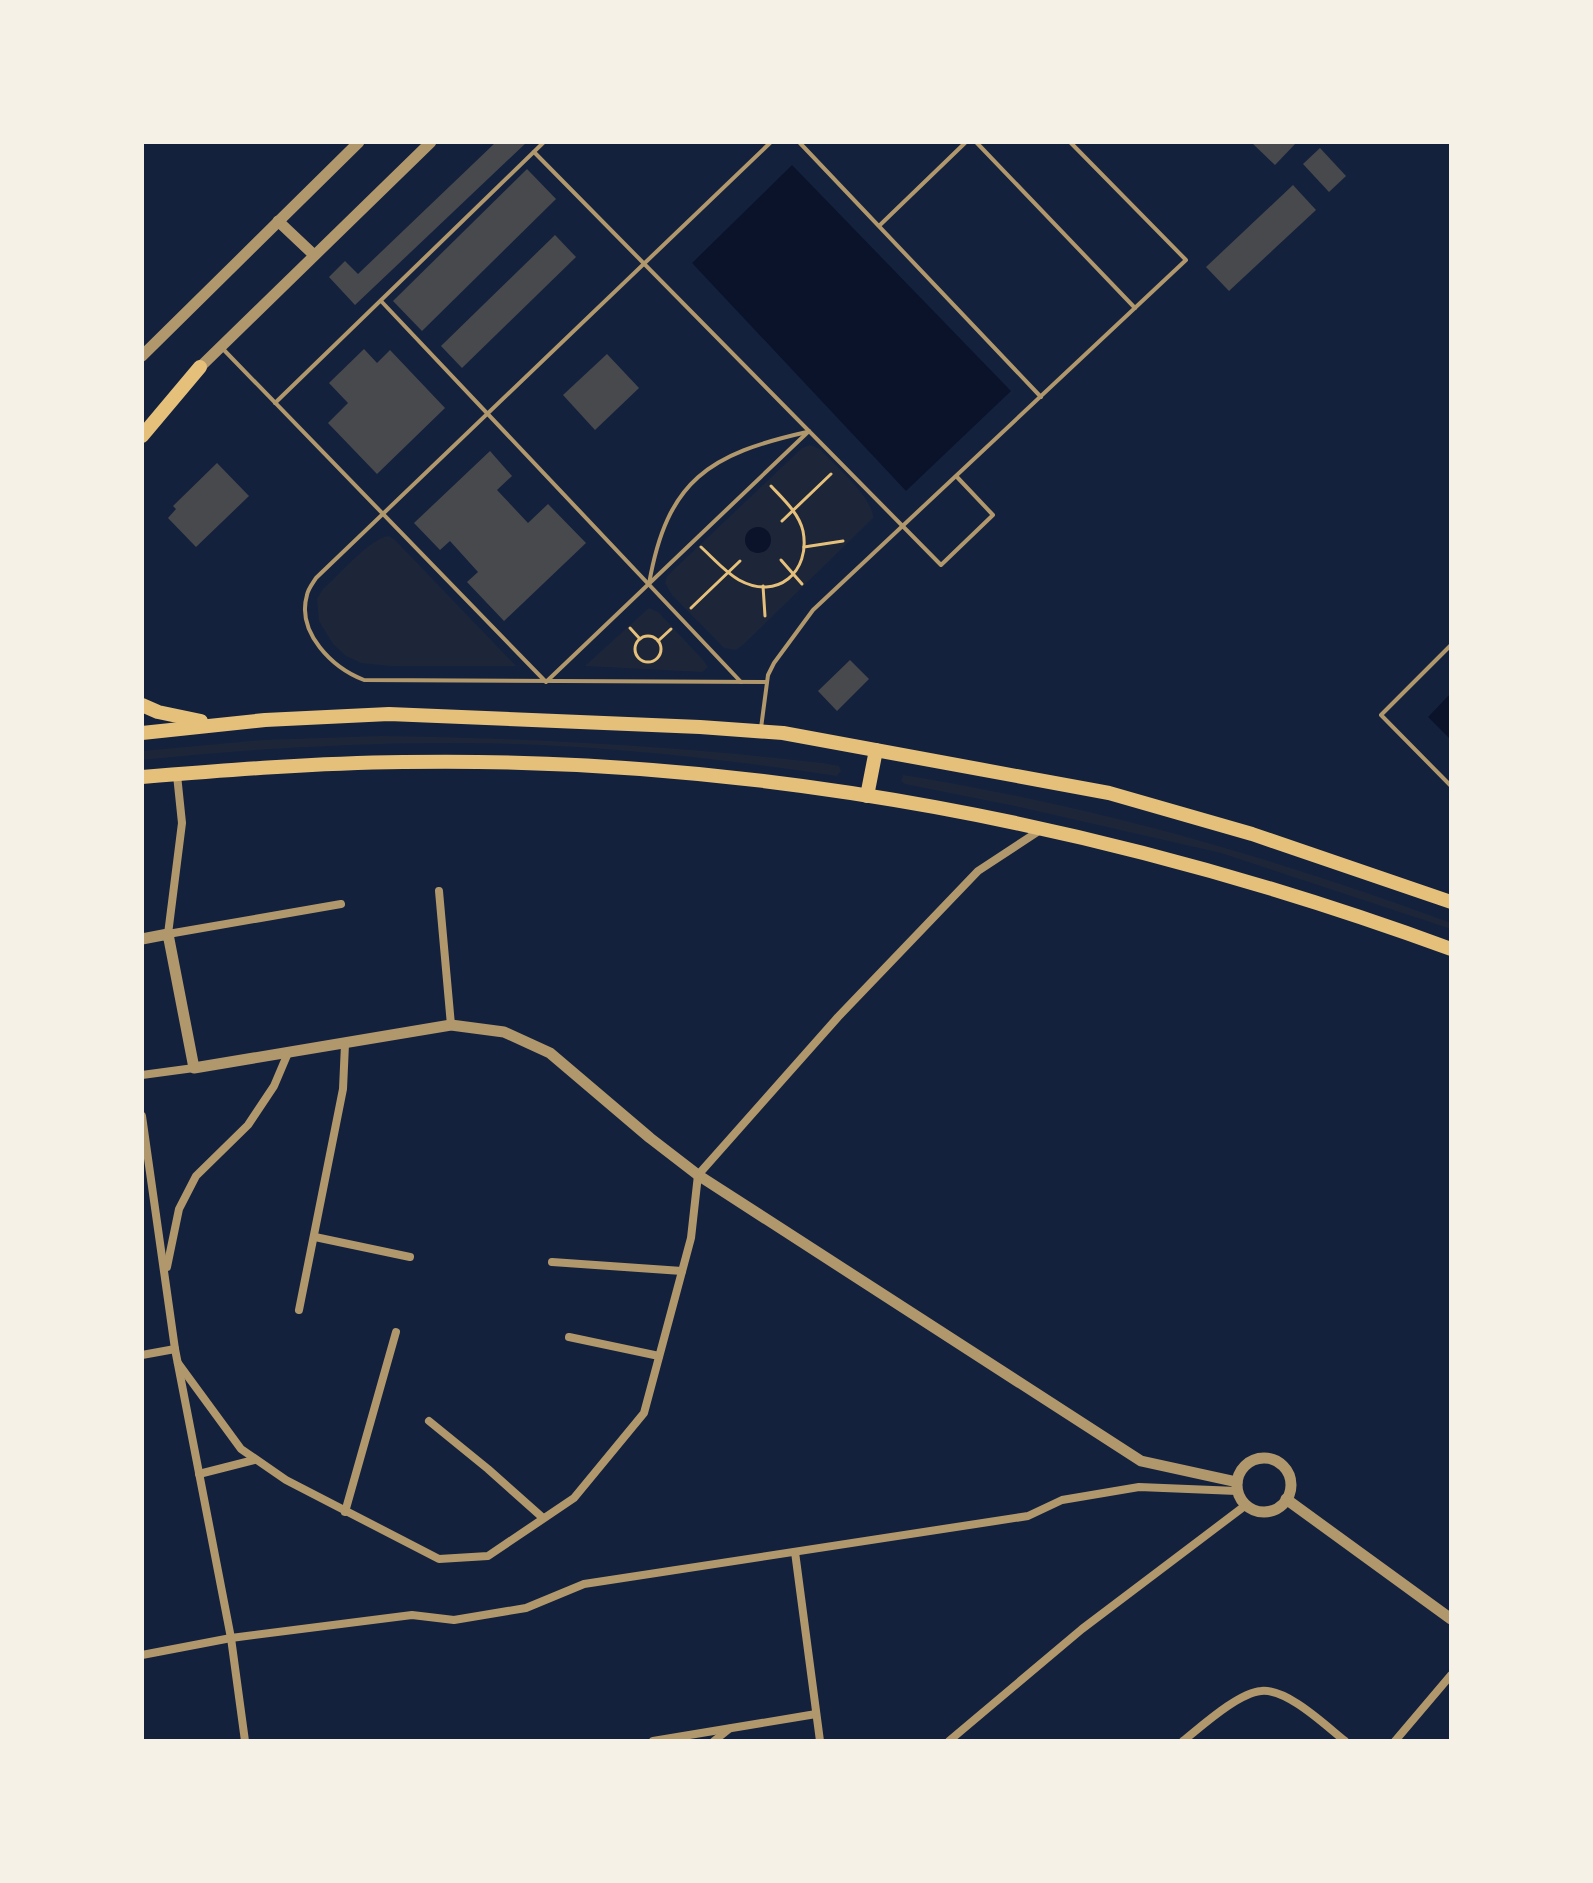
<svg xmlns="http://www.w3.org/2000/svg" width="1593" height="1883" font-family="'Work Sans',sans-serif">
<style>
.green{fill:#1d2539}
.water{fill:#0b132b}
.building{fill:#48494c}
.lines{fill:none;stroke-linecap:round;stroke-linejoin:round}
.path{stroke:#e5c07b;stroke-width:3}
.service{stroke:#b1986c;stroke-width:4}
.minor{stroke:#b1986c;stroke-width:8}
.tertiary{stroke:#b1986c;stroke-width:11}
.trunk{stroke:#e5c07b;stroke-width:14}
</style>
<rect width="100%" height="100%" fill="#14213d"/>
<!-- green -->
<g class="green">
<path d="M810,445L820,449C833,464 874,498 873,518L744,644L736,650L724,648L672,595L665,583L667,576L802,448Z"/>
<path d="M389,536L395,540L516,666H391L361,663L346,656L333,644L319,621L317,599L323,589C338,576 370,538 389,536Z"/>
<polygon points="649,608 658,612 703,660 708,667 702,672 585,666"/>
<path d="M381,736C529,738 675,746 823,763L839,766L841,771L837,776C731,760 624,748 517,744C393,740 266,747 142,760V751L262,740Z"/>
<path d="M903,775C1090,805 1274,857 1451,923V929L1221,853L1015,806L905,784L901,781Z"/>
</g>
<!-- water -->
<g class="water">
<polygon points="792,165 1011,391 906,491 692,263"/>
<circle cx="758" cy="540" r="13"/>
<polygon points="1451,693 1451,740 1428,717"/>
</g>
<!-- building -->
<g class="building">
<polygon points="496,142 527,142 355,305 329,277 345,261 358,274"/>
<polygon points="1251,142 1297,142 1275,165"/>
<polygon points="1320,148 1346,176 1329,192 1303,164"/>
<polygon points="527,169 556,199 422,331 393,301"/>
<polygon points="1293,185 1316,210 1229,291 1206,267"/>
<polygon points="555,235 576,257 462,368 441,346"/>
<polygon points="364,349 377,363 390,350 445,408 377,474 328,423 348,403 329,383"/>
<polygon points="607,354 639,388 595,430 563,395"/>
<polygon points="490,451 512,476 497,490 528,523 548,504 586,543 504,621 467,582 478,572 450,541 440,550 414,523"/>
<polygon points="217,463 249,496 196,547 168,518 176,509 173,506"/>
<polygon points="850,660 869,679 837,711 818,691"/>
</g>
<g class="lines">
<!-- path -->
<g class="path">
<polyline points="782,521 831,474"/>
<path d="M701,547C713,558 725,572 739,580C777,601 811,572 803,531C799,513 782,498 771,486"/>
<polyline points="804,547 843,541"/>
<polyline points="781,560 802,584"/>
<polyline points="763,586 765,616"/>
<polyline points="691,608 740,561"/>
<polyline points="630,628 640,639"/>
<circle cx="648" cy="649" r="13"/>
<polyline points="658,641 671,629"/>
</g>
<!-- service -->
<g class="service">
<polyline points="799,142 1041,397"/>
<polyline points="976,142 1135,308"/>
<polyline points="534,152 941,565 993,515 957,477"/>
<polyline points="880,225 966,142"/>
<polyline points="381,301 741,682"/>
<polyline points="223,349 546,682 809,431"/>
<polyline points="275,403 544,142"/>
<path d="M649,584C667,480 709,454 807,432"/>
<polyline points="1451,645 1381,715 1451,786"/>
<path d="M767,682L364,680C333,668 296,633 307,595C308,589 313,583 316,578L771,142"/>
<polyline points="761,728 768,675 774,663 813,610 1186,260 1070,142"/>
</g>
<!-- minor -->
<g class="minor">
<polyline points="177,775 182,823 168,934 341,904"/>
<polyline points="439,891 451,1025"/>
<polyline points="142,1075 194,1068"/>
<polyline points="142,1116 175,1349 231,1638 245,1741"/>
<polyline points="315,1237 410,1257"/>
<polyline points="552,1262 682,1271"/>
<polyline points="167,1267 179,1209 196,1176 248,1125 274,1086 288,1053"/>
<polyline points="299,1310 343,1089 345,1044"/>
<polyline points="569,1337 659,1356"/>
<polyline points="142,1355 175,1349"/>
<polyline points="178,1363 241,1449 286,1480 439,1559 488,1556 574,1498 644,1413 691,1238 698,1175 838,1017 978,871 1042,829"/>
<polyline points="429,1421 488,1469 543,1518"/>
<polyline points="199,1474 254,1460"/>
<polyline points="345,1512 396,1332"/>
<polyline points="795,1552 820,1741"/>
<polyline points="142,1655 231,1638 412,1615 454,1620 526,1608 584,1584 1028,1516 1062,1500 1139,1487 1237,1491"/>
<polyline points="653,1741 816,1714"/>
<polyline points="714,1741 729,1729"/>
<polyline points="949,1741 1082,1629 1246,1505"/>
<path d="M1183,1741C1202,1726 1238,1693 1261,1691C1287,1688 1326,1726 1345,1741"/>
<polyline points="1395,1741 1451,1675"/>
</g>
<!-- tertiary -->
<g class="tertiary">
<polyline points="278,221 314,255"/>
<polyline points="142,356 359,142"/>
<polyline points="196,371 431,142"/>
<polyline points="142,939 168,934 194,1068 451,1025 504,1032 550,1053 650,1138 698,1175 1141,1461 1237,1482"/>
<circle cx="1264" cy="1485" r="27"/>
<polyline points="1286,1499 1451,1619"/>
</g>
<!-- trunk -->
<g class="trunk">
<polyline points="142,436 200,367"/>
<polyline points="142,705 158,712 201,721"/>
<polyline points="142,733 265,720 389,714 700,727 783,733 1109,793 1252,834 1451,902"/>
<path d="M142,777C228,770 316,763 403,762C760,756 1116,826 1451,949"/>
<polyline points="867,796 876,750"/>
</g>
</g>
<!-- border -->
<rect width="1593" height="1883" fill="none" stroke="#f6f1e7" stroke-width="288"/>
</svg>
